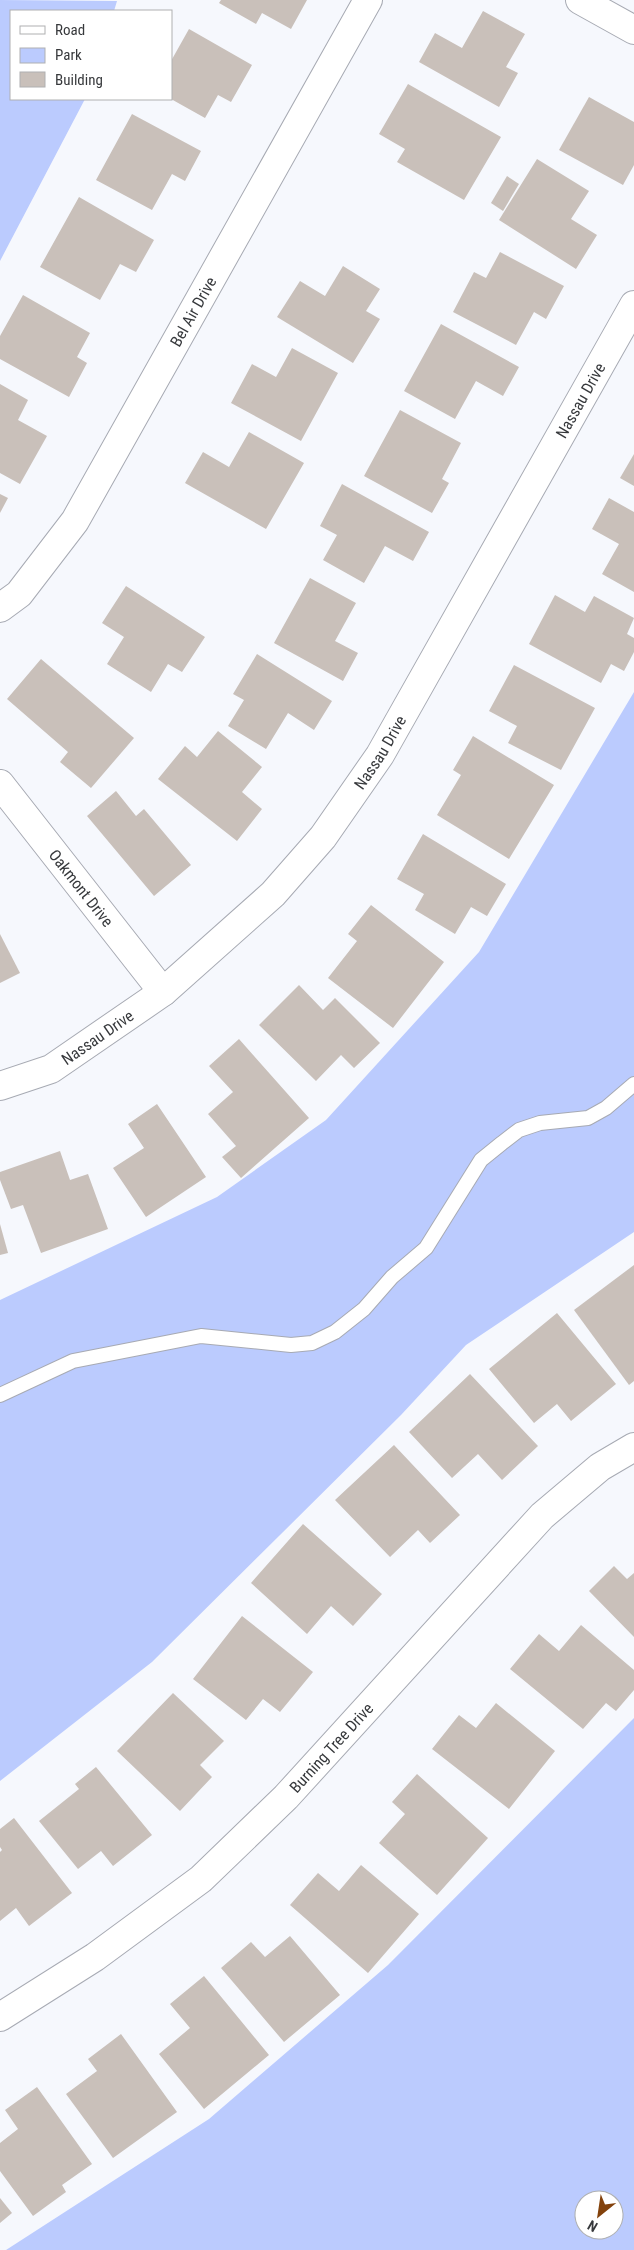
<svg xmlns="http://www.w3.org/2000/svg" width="634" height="2250" font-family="'Roboto Condensed',sans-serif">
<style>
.green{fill:#bbcbfe;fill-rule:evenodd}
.building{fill:#c9c0ba}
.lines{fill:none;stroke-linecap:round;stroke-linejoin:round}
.lane-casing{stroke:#a7aab3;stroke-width:16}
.street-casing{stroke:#a7aab3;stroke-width:30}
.secondary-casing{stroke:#a7aab3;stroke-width:30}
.lane{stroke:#fff;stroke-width:14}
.street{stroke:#fff;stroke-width:28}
.secondary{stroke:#fff;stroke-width:28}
.labels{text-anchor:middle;stroke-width:4.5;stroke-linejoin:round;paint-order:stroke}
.street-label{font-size:16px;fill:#37393c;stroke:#fff}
</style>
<rect width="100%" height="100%" fill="#f6f8fd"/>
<!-- green -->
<g class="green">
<polygon points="0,0 117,1 114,11 11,11 11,99 85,99 0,261"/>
<polygon points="634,692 634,1232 466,1345 401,1415 152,1662 0,1781 0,1300 217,1197 326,1120 479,952"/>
<path d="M634,1718V2250H6L209,2119L388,1965ZM584,2200H614V2230H584Z"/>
</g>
<!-- building -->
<g class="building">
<polygon points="221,0 307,0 291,29 262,13 256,24 219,3"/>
<polygon points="483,11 525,34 506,67 518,73 499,107 419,62 435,33 462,48"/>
<polygon points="189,29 252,65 231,102 218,95 205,118 171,99 171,61"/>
<polygon points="408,84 501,137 464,200 397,162 405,149 379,134"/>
<polygon points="589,97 634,122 634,165 623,185 559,150"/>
<polygon points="132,114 201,151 185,181 172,174 152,210 96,180"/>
<polygon points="537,159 589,191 571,219 597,235 576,269 499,220"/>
<polygon points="507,176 519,184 503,211 491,203"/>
<polygon points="79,197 154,240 136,272 120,264 100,300 40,267"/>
<polygon points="500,252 564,286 546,319 534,312 516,345 453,312 474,272 486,278"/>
<polygon points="343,266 380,289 366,311 380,319 353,363 277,317 300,281 325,296"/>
<polygon points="23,295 90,333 77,357 87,363 69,397 0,359 0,336"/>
<polygon points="441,324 519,367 503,396 476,381 455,419 404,391"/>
<polygon points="292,348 338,373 301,441 231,403 252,364 276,377"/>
<polygon points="0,384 28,400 18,420 47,436 20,484 0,473"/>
<polygon points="400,410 461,443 442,479 449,483 432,513 364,476"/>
<polygon points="249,432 304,463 266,529 185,483 203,452 229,467"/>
<polygon points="634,454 634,486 620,478"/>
<polygon points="342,484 429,532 413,561 385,546 364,583 323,560 337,535 320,526"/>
<polygon points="0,494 8,498 0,513"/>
<polygon points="609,498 634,512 634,592 602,574 619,544 592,529"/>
<polygon points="310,578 356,603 335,641 358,653 343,681 274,643"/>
<polygon points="126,586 205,637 182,672 168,664 151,692 107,664 124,637 102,623"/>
<polygon points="555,595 585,612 594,596 634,618 627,634 634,638 634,652 624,671 611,664 601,683 529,644"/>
<polygon points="257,654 332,701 314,730 288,713 266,749 228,726 244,700 233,694"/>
<polygon points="41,659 134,738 91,788 60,762 68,752 7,699"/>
<polygon points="514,665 595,708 561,770 508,743 517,726 489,711"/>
<polygon points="218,731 262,767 242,792 262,809 237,841 158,779 185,746 197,757"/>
<polygon points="473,736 554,785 509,859 437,815 461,775 453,770"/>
<polygon points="116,791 136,816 144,809 191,865 154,896 87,816"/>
<polygon points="423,834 506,884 487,916 471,907 455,934 415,910 424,894 397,879"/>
<polygon points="371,905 444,962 393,1028 328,978 357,941 348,934"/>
<polygon points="0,934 20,973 0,983"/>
<polygon points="299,985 323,1010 335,998 380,1043 354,1068 341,1055 316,1081 259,1025"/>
<polygon points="239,1039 309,1118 241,1178 222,1157 236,1146 208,1114 233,1092 209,1066"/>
<polygon points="157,1104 206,1177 146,1217 113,1168 144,1148 128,1124"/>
<polygon points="60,1151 70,1180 88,1174 108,1229 41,1253 23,1205 11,1209 0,1180 0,1172"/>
<polygon points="0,1224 8,1253 0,1255"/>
<polygon points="634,1265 634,1381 629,1385 574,1310"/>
<polygon points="557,1313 616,1384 571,1421 557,1404 534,1423 489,1369"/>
<polygon points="470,1374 538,1446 502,1480 478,1454 452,1478 409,1432"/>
<polygon points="394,1445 460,1515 430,1543 418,1530 390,1557 335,1500"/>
<polygon points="303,1524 382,1594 353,1626 331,1606 307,1634 251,1583"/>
<polygon points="614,1566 627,1579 634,1573 634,1637 589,1591"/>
<polygon points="242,1616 313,1672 280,1712 263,1699 246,1720 193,1679"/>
<polygon points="581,1625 634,1670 634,1690 616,1711 606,1703 583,1729 510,1669 539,1634 559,1651"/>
<polygon points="173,1693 224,1741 200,1765 212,1777 180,1811 117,1751"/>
<polygon points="496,1703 555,1751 509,1809 432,1749 459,1715 476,1728"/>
<polygon points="96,1767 152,1835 113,1866 101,1851 78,1869 39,1821 79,1789 75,1784"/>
<polygon points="417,1774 488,1838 437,1895 379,1843 405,1814 392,1802"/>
<polygon points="14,1818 72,1893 29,1926 16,1908 0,1921 0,1852 2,1850 0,1847 0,1829"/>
<polygon points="361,1865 419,1914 368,1973 290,1905 318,1873 339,1891"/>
<polygon points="290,1936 340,1995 284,2042 221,1968 251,1942 265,1957"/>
<polygon points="204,1976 269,2055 204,2109 159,2054 190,2028 170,2004"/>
<polygon points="121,2034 177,2112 113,2158 66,2094 97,2071 88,2059"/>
<polygon points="37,2087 92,2164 62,2185 66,2192 33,2216 0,2171 0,2143 18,2129 5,2110"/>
<polygon points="0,2198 12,2213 0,2223"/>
</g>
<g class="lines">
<defs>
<polyline id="lane" points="0,1395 73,1361 201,1336 291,1345 312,1343 335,1332 364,1309 392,1277 426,1248 481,1160 502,1143 519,1130 540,1123 588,1118 606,1108 634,1084"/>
<g id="street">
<path id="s1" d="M0,608L19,594L75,521L368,0"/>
<path id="s2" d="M0,784L163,992"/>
<path id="s3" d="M0,1086L51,1069L163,992L273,894L323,837L380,755L634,305"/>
<path id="s4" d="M0,2017L95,1957L201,1879L286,1797L542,1516L600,1467L634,1447"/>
</g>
<polyline id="secondary" points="580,0 634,30"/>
</defs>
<!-- lane casing -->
<use href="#lane" class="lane-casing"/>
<!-- street casing -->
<use href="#street" class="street-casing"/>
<!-- secondary casing -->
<use href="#secondary" class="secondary-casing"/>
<!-- lane -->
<use href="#lane" class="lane"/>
<!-- street -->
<use href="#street" class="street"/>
<!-- secondary -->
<use href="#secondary" class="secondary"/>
</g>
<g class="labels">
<!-- street labels -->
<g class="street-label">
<text dy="6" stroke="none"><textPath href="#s1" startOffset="356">Bel Air Drive</textPath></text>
<text dy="6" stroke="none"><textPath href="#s3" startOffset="920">Nassau Drive</textPath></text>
<text dy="6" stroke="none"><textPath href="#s3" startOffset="515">Nassau Drive</textPath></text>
<text dy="6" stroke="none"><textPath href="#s2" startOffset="132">Oakmont Drive</textPath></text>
<text dy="6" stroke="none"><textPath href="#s3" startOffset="110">Nassau Drive</textPath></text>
<text dy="6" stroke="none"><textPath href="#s4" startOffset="429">Burning Tree Drive</textPath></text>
</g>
</g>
<!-- legend -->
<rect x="10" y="10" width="162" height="90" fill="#ffffff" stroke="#afb0b1"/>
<rect x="20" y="26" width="25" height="8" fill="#ffffff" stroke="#afb0b1"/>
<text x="55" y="35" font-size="15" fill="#37393c">Road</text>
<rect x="20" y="48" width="25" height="15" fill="#bbcbfe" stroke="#afb0b1"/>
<text x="55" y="60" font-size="15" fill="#37393c">Park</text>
<rect x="20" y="72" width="25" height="15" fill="#c9c0ba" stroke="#afb0b1"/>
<text x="55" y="85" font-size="15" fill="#37393c">Building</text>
<!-- north arrow -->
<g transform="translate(599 2215) rotate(210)"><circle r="24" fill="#ffffff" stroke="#afb0b1"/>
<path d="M0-4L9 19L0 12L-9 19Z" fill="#83420c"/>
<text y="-8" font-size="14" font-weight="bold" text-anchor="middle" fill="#37393c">N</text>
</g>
</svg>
